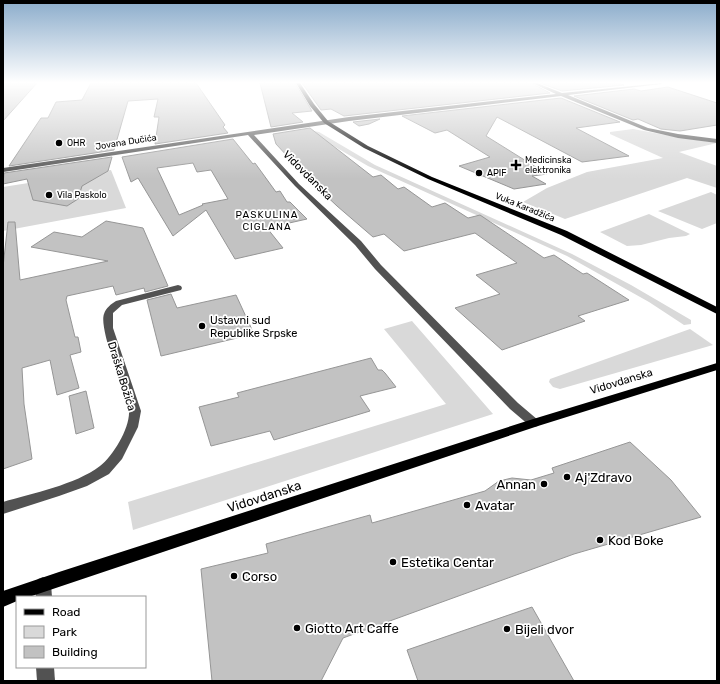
<svg xmlns="http://www.w3.org/2000/svg" width="720" height="684" font-family="Rubik,sans-serif">
<style>
.green{fill:#d9d9d9}
.building{fill:#c2c2c2;stroke:#969696;fill-rule:evenodd}
.lines{fill:none;stroke-linecap:round;stroke-linejoin:round}
.minor{fill:#525252;fill-rule:evenodd}
.major{fill:#000;fill-rule:evenodd}
.poi-dot{fill:#000;stroke:#fff;stroke-width:1.5}
.labels{text-anchor:middle;stroke-width:3.5;stroke-linejoin:round;paint-order:stroke}
.far-street-label{font-size:9px;fill:#000;stroke:#fff}
.far-poi-label{font-size:9px;fill:#000;stroke:#fff;text-anchor:start}
.far-neighbourhood-label{font-size:10px;letter-spacing:1px;fill:#000;stroke:#fff}
.street-label{font-size:11px;fill:#000;stroke:#fff}
.poi-label{font-size:11px;fill:#000;stroke:#fff;text-anchor:start}
.near-poi-label{font-size:13px;fill:#000;stroke:#fff;text-anchor:start}
.near-street-label{font-size:13px;fill:#000;stroke:#fff}
</style>
<rect width="100%" height="100%" fill="#fff"/>
<!-- green -->
<g class="green">
<polygon points="633,129 671,136 717,143 679,152 717,166 717,188 687,178 565,219 523,202 547,188 587,172 663,158 610,134 610,132"/>
<polygon points="306,130 319,132 375,165 572,254 631,285 691,320 691,324 684,325 649,302 567,256 368,166"/>
<polygon points="111,170 126,208 3,231 3,187"/>
<polygon points="711,192 717,195 717,223 702,229 658,211"/>
<polygon points="649,214 690,234 686,236 669,238 641,245 627,246 600,232"/>
<polygon points="412,321 493,414 133,530 128,502 446,404 384,329"/>
<polygon points="690,329 713,345 560,389 553,387 549,382 550,379"/>
</g>
<!-- building -->
<g class="building">
<polygon points="3,83 37,83 3,121"/>
<polygon points="91,83 196,83 225,125 223,127 228,133 155,144 159,117 154,117 158,99 128,101 114,150 9,166 41,118 48,118 56,102 82,100"/>
<polygon points="260,83 295,83 312,111 292,113 303,122 271,127"/>
<polygon points="302,83 531,83 550,93 344,116 331,109 321,110"/>
<polygon points="540,83 617,83 624,85 562,91"/>
<polygon points="668,87 717,103 717,125 680,131 661,129 638,119 633,120 574,96 634,89 641,91"/>
<polygon points="561,98 620,122 576,128 629,156 582,162 497,117 486,136 547,174 532,176 546,184 514,189 459,166 490,157 447,130 435,133 402,116"/>
<polygon points="380,119 369,124 359,126 353,122"/>
<polygon points="310,128 373,177 381,175 398,189 404,187 432,207 445,203 468,218 480,215 544,258 554,255 583,274 587,273 629,300 578,316 585,321 502,350 455,308 500,294 476,275 517,263 475,233 404,251 384,234 373,237 337,206 286,158 289,158 276,144 273,134"/>
<path d="M233,139L253,164L255,163L276,192L280,191L287,202H290L307,219L267,228L283,248L235,259L206,210L173,236L138,178L131,182L122,157ZM193,163L197,172L211,170L228,199L202,204L203,205L179,215L157,168Z"/>
<polygon points="112,157 108,171 82,186 78,199 67,206 33,200 27,179 3,184 4,173"/>
<polygon points="106,221 143,228 168,286 145,292 144,288 116,295 113,286 67,296 66,300 75,337 78,337 81,352 70,355 79,388 57,395 50,360 22,368 24,404 32,459 3,469 3,267 8,222 15,222 20,280 108,261 31,247 54,232 82,237"/>
<polygon points="171,294 177,308 236,295 254,334 161,356 147,300"/>
<polygon points="371,358 378,370 382,370 385,373 396,387 360,396 370,411 274,440 270,431 211,446 199,407 239,397 237,393"/>
<polygon points="86,391 94,428 76,434 69,396"/>
<polygon points="630,442 671,480 701,517 574,554 343,638 321,681 212,681 201,569 268,553 266,544 370,515 372,523 485,491 499,481 512,478 531,480 554,473 552,468"/>
<polygon points="532,607 574,681 418,681 407,650"/>
</g>
<g class="lines">
<!-- minor -->
<g class="minor">
<polygon points="532,83 537,83 562,93 663,83 661,84 568,95 648,128 678,134 717,139 717,143 678,138 644,130 561,96 349,121 254,135 299,184 361,241 381,265 518,403 538,420 540,423 538,426 534,427 530,426 510,409 375,269 355,245 295,186 248,135 3,172 3,168 349,117 556,94"/>
<path d="M178,285L181,286L182,288L181,290L122,305L113,313V328L141,411L138,427L122,459L109,474L87,486L59,496L3,514V502C33,493 75,485 100,466C113,456 130,428 129,411C129,406 126,401 125,396C120,381 99,327 104,314C106,308 111,304 116,301Z"/>
<polygon points="43,577 48,579 51,584 52,597 36,597 35,584 38,579"/>
<polygon points="36,667 54,667 55,681 37,681"/>
</g>
<!-- major -->
<g class="major">
<polygon points="296,83 300,83 314,104 328,121 368,146 432,177 567,231 717,307 717,314 561,235 428,179 364,148 324,123 310,106"/>
<polygon points="717,363 717,370 538,426 29,597 17,597 17,601 3,607 3,591 59,572 530,420"/>
</g>
</g>
<!-- sky -->
<linearGradient id="sky" x2="0" y2="1"><stop stop-color="#8baccb"/><stop offset="0.46" stop-color="#fff"/><stop offset="1" stop-color="#fff" stop-opacity="0"/></linearGradient>
<rect width="720" height="179" fill="url(#sky)"/>
<!-- markers -->
<g class="poi-dot">
<circle cx="59" cy="143" r="4"/>
<path d="M514 159h4v4h4v4h-4v4h-4v-4h-4v-4h4z"/>
<circle cx="479" cy="173" r="4"/>
<circle cx="49" cy="195" r="4"/>
<circle cx="202" cy="326" r="4"/>
<circle cx="567" cy="477" r="4"/>
<circle cx="544" cy="484" r="4"/>
<circle cx="467" cy="505" r="4"/>
<circle cx="600" cy="540" r="4"/>
<circle cx="393" cy="562" r="4"/>
<circle cx="234" cy="576" r="4"/>
<circle cx="297" cy="628" r="4"/>
<circle cx="507" cy="629" r="4"/>
</g>
<g class="labels">
<!-- far-street labels -->
<g class="far-street-label">
<text transform="translate(126 142) rotate(-9)" y="3">Jovana Dučića</text>
<text transform="translate(525 207) rotate(22)" y="3">Vuka Karadžića</text>
</g>
<!-- far-poi labels -->
<g class="far-poi-label">
<text x="67" y="146">OHR</text>
<text x="525" y="163">Medicinska<tspan x="525" dy="10">elektronika</tspan></text>
<text x="487" y="176">APIF</text>
<text x="57" y="198">Vila Paskolo</text>
</g>
<!-- far-neighbourhood labels -->
<g class="far-neighbourhood-label">
<text x="267" y="218">PASKULINA<tspan x="267" dy="12">CIGLANA</tspan></text>
</g>
<!-- street labels -->
<g class="street-label">
<text transform="translate(308 175) rotate(45)" y="4">Vidovdanska</text>
<text transform="translate(122 376) rotate(73)" y="4">Draška Božića</text>
<text transform="translate(621 381) rotate(-17)" y="4">Vidovdanska</text>
</g>
<!-- poi labels -->
<g class="poi-label">
<text x="210" y="324">Ustavni sud<tspan x="210" dy="13">Republike Srpske</tspan></text>
</g>
<!-- near-poi labels -->
<g class="near-poi-label">
<text x="575" y="482">Aj'Zdravo</text>
<text x="536" y="489" text-anchor="end">Annan</text>
<text x="475" y="510">Avatar</text>
<text x="608" y="545">Kod Boke</text>
<text x="401" y="567">Estetika Centar</text>
<text x="242" y="581">Corso</text>
<text x="305" y="633">Giotto Art Caffe</text>
<text x="515" y="634">Bijeli dvor</text>
</g>
<!-- near-street labels -->
<g class="near-street-label">
<text transform="translate(264 496) rotate(-18)" y="5">Vidovdanska</text>
</g>
</g>
<!-- border -->
<rect width="720" height="684" fill="none" stroke="#000000" stroke-width="8"/>
<!-- legend -->
<rect x="16" y="596" width="130" height="72" fill="#ffffff" stroke="#999999"/>
<rect x="24" y="609" width="20" height="6" fill="#000000" stroke="#999999"/>
<text x="52" y="616" font-size="12" fill="#000000">Road</text>
<rect x="24" y="626" width="20" height="12" fill="#d9d9d9" stroke="#999999"/>
<text x="52" y="636" font-size="12" fill="#000000">Park</text>
<rect x="24" y="646" width="20" height="12" fill="#c2c2c2" stroke="#999999"/>
<text x="52" y="656" font-size="12" fill="#000000">Building</text>
</svg>
